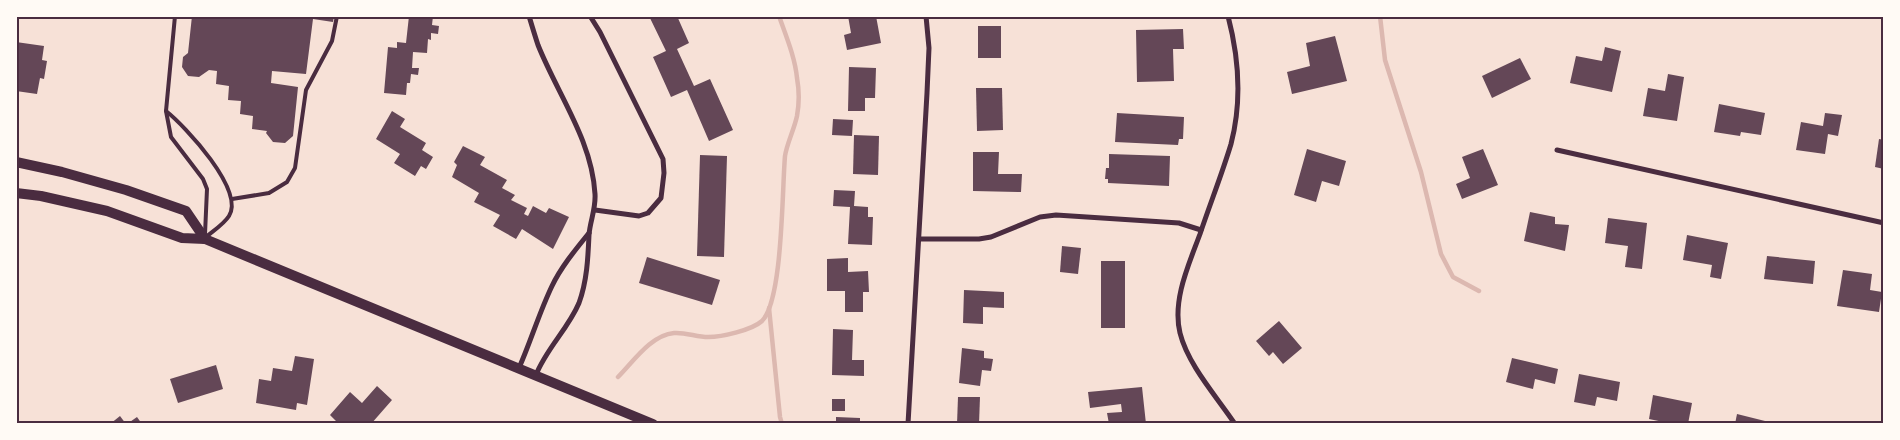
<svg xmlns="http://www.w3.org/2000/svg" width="1900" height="440" font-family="'Sofia Sans Condensed',sans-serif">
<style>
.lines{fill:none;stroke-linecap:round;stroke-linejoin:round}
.stream{stroke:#dcb8b0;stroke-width:4.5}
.building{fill:#644757}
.service{stroke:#4a2c40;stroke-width:4}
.minor{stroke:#4a2c40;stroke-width:5}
.secondary{stroke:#4a2c40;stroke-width:10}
.neatline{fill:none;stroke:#4a2c40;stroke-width:2}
</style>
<rect width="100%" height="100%" fill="#f7e1d7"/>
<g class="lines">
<!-- stream -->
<g class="stream">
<polyline points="1380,16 1385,60 1421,172 1441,254 1453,277 1479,291"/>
<polyline points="769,308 780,417 782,424"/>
<path d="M618,377C633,362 651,335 674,333C685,332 697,337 708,337C722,337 752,330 762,321C783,300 782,189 785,156C787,143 794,130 797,116C799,105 799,89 797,78C795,57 786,36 779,16"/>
</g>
</g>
<!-- building -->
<g class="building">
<polygon points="192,16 334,16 333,22 313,19 306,74 272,71 271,83 298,87 293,136 285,143 273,142 266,133 267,131 252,129 253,116 240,114 241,101 228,100 229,86 216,84 217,71 209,70 199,77 188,76 182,67 183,57 188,53"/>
<polygon points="409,16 433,16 432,25 439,26 438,34 431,33 431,40 428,39 427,53 413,52 412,68 419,68 418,75 411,74 410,83 407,83 406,95 384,93 388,47 397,48 397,42 406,43"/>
<polygon points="649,16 677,16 689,43 677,49 694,86 710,79 733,130 709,141 687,90 671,97 653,57 666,51"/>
<polygon points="848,16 876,16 881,43 847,50 844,35 851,33"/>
<rect x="978" y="26" width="23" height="32"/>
<polygon points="1183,29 1184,49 1173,49 1174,81 1137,82 1136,30"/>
<polygon points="1335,36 1347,81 1292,94 1287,72 1310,66 1306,43"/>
<polygon points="16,42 44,46 42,60 47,61 44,79 40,78 37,94 16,91"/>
<polygon points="1605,47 1621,51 1612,92 1570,83 1576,56 1602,61"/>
<polygon points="1520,58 1531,79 1492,98 1482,76"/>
<polygon points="849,67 876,68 875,98 865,98 865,111 848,111"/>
<polygon points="1668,74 1684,77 1677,121 1643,116 1648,88 1665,91"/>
<polygon points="976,88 1002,88 1003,130 977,131"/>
<polygon points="1719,104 1765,113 1761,135 1741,132 1740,136 1714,132"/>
<polygon points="392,111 405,119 400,127 426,143 422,150 433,157 426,169 421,166 415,176 394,163 400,154 376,139"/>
<polygon points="1117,113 1184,117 1183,139 1179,139 1178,145 1115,142"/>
<polygon points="1825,113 1842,115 1838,136 1828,134 1825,154 1796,150 1801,122 1823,126"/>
<polygon points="833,119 853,120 852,136 832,135"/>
<polygon points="854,135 879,136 878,175 853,174"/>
<polygon points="1879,139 1884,140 1884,169 1875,167"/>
<polygon points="463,146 485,157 480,165 507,180 502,188 515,195 511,200 527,208 524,214 528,216 533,206 546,213 549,208 569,217 553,249 522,229 516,239 493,226 500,215 474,202 479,193 452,177 457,165 454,162"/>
<polygon points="1307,149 1346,161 1339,186 1322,181 1316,202 1294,195"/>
<polygon points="1483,149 1498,185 1462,199 1456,184 1470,178 1462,157"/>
<polygon points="973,152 999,152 998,174 1022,174 1021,192 973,191"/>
<polygon points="1109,154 1170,156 1169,186 1108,183 1108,179 1105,179 1106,168 1109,168"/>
<polygon points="700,155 727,156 724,257 697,256"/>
<polygon points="834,190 855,191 854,206 868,207 868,217 873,217 872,245 848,244 850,207 833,206"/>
<polygon points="1530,212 1555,217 1555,224 1569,225 1565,251 1524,241"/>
<polygon points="1608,218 1647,223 1642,269 1625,267 1628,246 1605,243"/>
<polygon points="1687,235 1728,243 1721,279 1710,277 1712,265 1683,260"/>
<polygon points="1062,246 1081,248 1078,274 1060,272"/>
<polygon points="1767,256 1815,261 1813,284 1764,279"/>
<polygon points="647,257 720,280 712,305 639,283"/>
<polygon points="848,258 848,272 868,271 869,292 863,292 863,312 845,312 845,291 827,291 827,259"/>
<rect x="1101" y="261" width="24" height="67"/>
<polygon points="1843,270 1872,274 1870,290 1882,292 1879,312 1837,306"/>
<polygon points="964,290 1004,292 1004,308 983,307 983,324 963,323"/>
<polygon points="1279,321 1302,348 1283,364 1273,352 1269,356 1256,341"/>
<polygon points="833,329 853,330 852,360 864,360 864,376 832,375"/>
<polygon points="962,348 984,351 984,358 993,359 991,371 982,370 980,386 959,383"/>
<polygon points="295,356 314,359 307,405 297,403 296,410 256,403 259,379 271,381 273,368 292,371"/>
<polygon points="1512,358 1558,369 1555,384 1535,379 1533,389 1506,382"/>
<polygon points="216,365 223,389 178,403 170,379"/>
<polygon points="1579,374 1620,382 1617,401 1597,397 1595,406 1574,402"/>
<polygon points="377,386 392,400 371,424 339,424 330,415 350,392 362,403"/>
<polygon points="1142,387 1146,424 1109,424 1107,413 1122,412 1121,404 1090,408 1088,392"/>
<polygon points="1653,395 1692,403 1688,424 1673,424 1649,419"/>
<polygon points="958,397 980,397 979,424 957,424"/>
<rect x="832" y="399" width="13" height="12"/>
<polygon points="1737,414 1773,423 1773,424 1735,424"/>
<polygon points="120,416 126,424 110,424"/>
<polygon points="137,417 142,424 127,424"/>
<polygon points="836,417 860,418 860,424 836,424"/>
</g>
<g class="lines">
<!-- service -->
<g class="service">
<polyline points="175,16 166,111 171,137 203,179 207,189 205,234"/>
<path d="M166,111C185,126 245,190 229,216C224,224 213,231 206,237"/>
<polyline points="232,199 269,193 287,182 295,168 306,90 332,41 337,16"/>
</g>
<!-- minor -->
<g class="minor">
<path d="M529,16C532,26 535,36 538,45C558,95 592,140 595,194C596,209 590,221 589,235C588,258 587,281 579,303C568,329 546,349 536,375"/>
<polyline points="590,16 600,32 663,159 664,173 661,198 648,213 639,216 595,210"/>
<path d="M1228,16C1239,58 1242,102 1231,144C1222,174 1210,204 1200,234C1189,264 1172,300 1180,333C1188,365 1217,397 1235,424"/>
<polyline points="1557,150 1884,223"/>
<polyline points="919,239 979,239 991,237 1040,217 1056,215 1179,223 1201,230"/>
<path d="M519,368C531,341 539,313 552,286C561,267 576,249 589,233"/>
<polyline points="908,424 927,93 929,48 926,16"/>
</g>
<!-- secondary -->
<g class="secondary">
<polyline points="16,162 62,172 126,190 186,211 205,239"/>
<polyline points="16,193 41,196 107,211 182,238 205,239 653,424"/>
</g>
</g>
<!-- border -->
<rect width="1900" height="440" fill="none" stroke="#fffaf5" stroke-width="35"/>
<rect x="18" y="18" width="1864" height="404" class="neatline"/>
</svg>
